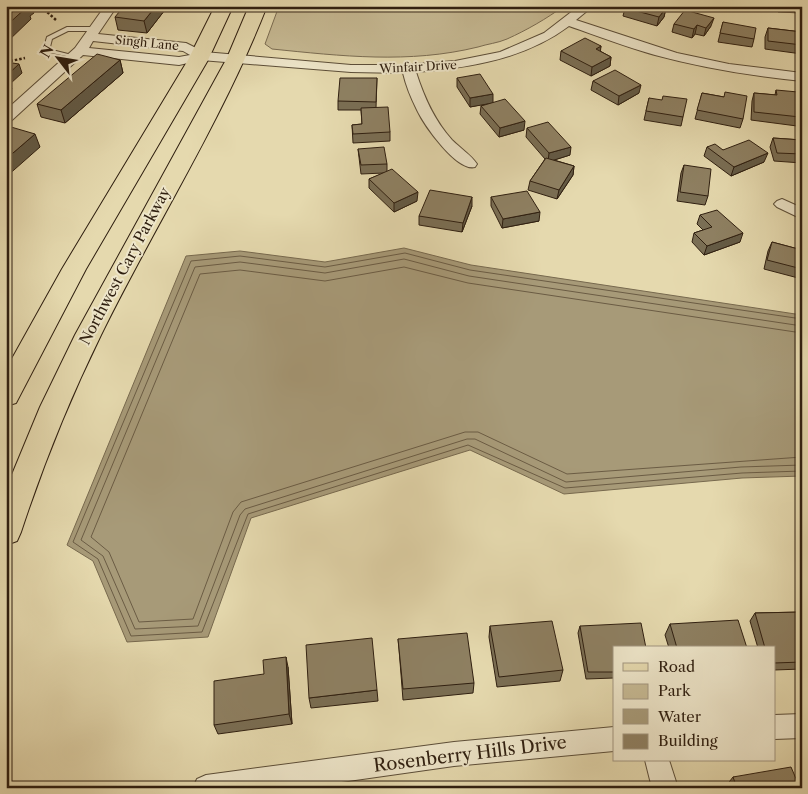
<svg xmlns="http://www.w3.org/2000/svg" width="808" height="794" font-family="'Libre Caslon Text',serif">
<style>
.green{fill:#c6b993;stroke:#7a6c52}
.water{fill:#a79a78;stroke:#77694e}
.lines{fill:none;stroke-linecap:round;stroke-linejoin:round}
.shore{stroke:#6b5c44;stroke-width:1}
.service-casing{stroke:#5c4e38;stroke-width:2}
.minor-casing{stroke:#5c4e38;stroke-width:2}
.primary-casing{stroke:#2f1f10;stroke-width:2}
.path{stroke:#2f1f10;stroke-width:2.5;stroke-dasharray:2.5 2;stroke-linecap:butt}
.service{fill:#eee6ca;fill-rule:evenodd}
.minor{fill:#eee6ca;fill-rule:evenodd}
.primary{fill:#e5d9ae;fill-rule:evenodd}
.wall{fill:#7a6e54;stroke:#2f1f10}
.shaded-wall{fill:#635a45;stroke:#2f1f10}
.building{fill:#8e8062;stroke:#2f1f10}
.labels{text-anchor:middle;stroke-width:4;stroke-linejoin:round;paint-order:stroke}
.far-street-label{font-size:12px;fill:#2f1f10;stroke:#eee6ca}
.street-label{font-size:15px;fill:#2f1f10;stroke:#eee6ca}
.near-street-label{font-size:18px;fill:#2f1f10;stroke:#eee6ca}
</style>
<rect width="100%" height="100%" fill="#e5d9ae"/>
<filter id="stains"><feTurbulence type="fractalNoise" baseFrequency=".004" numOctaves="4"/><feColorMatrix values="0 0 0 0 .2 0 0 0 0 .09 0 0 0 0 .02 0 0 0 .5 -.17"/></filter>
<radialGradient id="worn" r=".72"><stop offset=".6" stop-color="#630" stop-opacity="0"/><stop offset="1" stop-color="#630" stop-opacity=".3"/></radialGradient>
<!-- green -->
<path class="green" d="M279,6H564C546,19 527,30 507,39C498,43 487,44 478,47C409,64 341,56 272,49L265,44Z"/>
<!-- water -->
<polygon class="water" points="404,248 471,265 802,315 802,476 742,478 564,494 470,450 251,518 208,637 127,642 93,561 67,545 186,256 240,251 325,262"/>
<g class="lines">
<!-- shore -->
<g class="shore">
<polyline points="802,319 470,270 405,253 325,267 240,256 191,261 73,542 98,559 131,636 202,632 248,514 468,445 565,488 742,473 802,471"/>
<polyline points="802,326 469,276 404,259 325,273 240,262 195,267 81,540 103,556 135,629 198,626 240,515 245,509 467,439 475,439 566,482 741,467 802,465"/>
<polyline points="802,333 468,283 404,267 325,281 240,270 200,274 91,537 109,552 139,622 193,619 233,512 241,502 465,432 478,432 567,474 802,457"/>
</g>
<defs>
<polygon id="service" points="67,27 95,27 98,29 95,31 68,31 52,39 50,47 52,50 76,56 76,58 47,52 44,47 47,37"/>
<g id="minor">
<path d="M105,6H117L98,34L186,43L204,52L351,65H403L455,61L500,52L544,33L579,6H593L576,20L677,53L729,64L802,73V81C752,76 703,68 655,55C626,47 598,36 569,26C525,59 469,68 416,72C424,97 434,120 452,140C460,148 471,155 477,164L475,167C457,172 424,125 417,110C411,98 406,86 403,73L351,72L201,60L179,65L83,55L11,121L6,122V110L75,48ZM93,41L183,51L190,55L179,57L89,48Z"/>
<polygon points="782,199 802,208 802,219 777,207 774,204 777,201"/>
<polygon points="802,714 802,738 774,739 774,715"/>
<polygon points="614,727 614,751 454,766 299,788 193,788 197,779 206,775 454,742"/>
<polygon points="645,760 669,760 678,788 652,788"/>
</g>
<g id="primary">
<polygon points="215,6 233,6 208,60 86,269 16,403 6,406 6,369 9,364 62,269 188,60"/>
<path d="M249,6H267C222,121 155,225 101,335C70,398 43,465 21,532L17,541L6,545V489L40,407L75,335L227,58Z"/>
</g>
</defs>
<!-- service casing -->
<use href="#service" class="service-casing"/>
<!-- minor casing -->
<use href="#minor" class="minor-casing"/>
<!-- primary casing -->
<use href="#primary" class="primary-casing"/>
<!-- path -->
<g class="path">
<polyline points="26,6 46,11 56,20"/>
<polyline points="6,62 25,58"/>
</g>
<!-- service -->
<use href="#service" class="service"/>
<!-- minor -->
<use href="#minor" class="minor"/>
<!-- primary -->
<use href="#primary" class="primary"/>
</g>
<!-- wall -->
<g class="wall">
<polygon points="34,6 79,6 75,11 35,7"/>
<polygon points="168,6 147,33 118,30 115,17"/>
<polygon points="741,6 761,6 758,11"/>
<polygon points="776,6 802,6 802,13 778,12"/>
<polygon points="625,8 666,8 664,17 657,26 623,16"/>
<polygon points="723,22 754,39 752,47 718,42"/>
<polygon points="674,24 711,26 704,36 695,34 692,38 672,32"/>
<polygon points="768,28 802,32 802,54 765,49 765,37"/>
<polygon points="601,46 600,51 611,57 610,66 591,76 560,60 561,51"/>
<polygon points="120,60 123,73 65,123 41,117 37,104"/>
<polygon points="377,78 376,108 390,132 390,141 353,143 352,125 362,124 361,110 338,110 338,101"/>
<polygon points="457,78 493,102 524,130 499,137 480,114 481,106 490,103 470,107 457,87"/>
<polygon points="593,81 639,93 618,105 591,90"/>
<polygon points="776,90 800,117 797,126 751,120 752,101 754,93 775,95"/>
<polygon points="702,93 724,97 743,119 740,128 695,119"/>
<polygon points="649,98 683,117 681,126 644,120"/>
<polygon points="527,128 570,155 554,160 574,166 573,175 557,199 528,190 530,181 545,159 526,137"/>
<polygon points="773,138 802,140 802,163 774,161 770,147"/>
<polygon points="707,147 723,150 764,162 731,176 704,156"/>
<polygon points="358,149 387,164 387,171 417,201 394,212 369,188 369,179 384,173 361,174"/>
<polygon points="684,165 708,196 705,205 677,201 681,173"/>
<polygon points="491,197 539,221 502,228 491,206"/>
<polygon points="472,206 462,232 419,225 419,216"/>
<polygon points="700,215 740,242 704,255 692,242 694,233 703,230 697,224"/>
<polygon points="772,242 802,250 802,279 764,269 768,251"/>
<polygon points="802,612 802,669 774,670 774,648 758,648 750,621 755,613"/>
<polygon points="670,624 747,648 669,648 665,635"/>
<polygon points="490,626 563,670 560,681 497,687 489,637"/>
<polygon points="580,626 614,648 614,678 586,679 578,633"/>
<polygon points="398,639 474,683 473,693 403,700 399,649"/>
<polygon points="288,667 292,724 218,734 214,725 264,674"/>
<polygon points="377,690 378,701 311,708 309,698"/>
<polygon points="733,777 800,788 727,788 726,786"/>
</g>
<!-- shaded-wall -->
<g class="shaded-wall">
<polygon points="24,6 32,6 34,13 30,16 31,19 6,43 6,26"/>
<polygon points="74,6 79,6 75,11"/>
<polygon points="156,6 168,6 147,33 144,21"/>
<polygon points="666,8 664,17 657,26 659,17"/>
<polygon points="714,18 711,26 704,36 706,28"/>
<polygon points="697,25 695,34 692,38 694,29"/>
<polygon points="601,46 600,55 596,49"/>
<polygon points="611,57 610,66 591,76 592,67"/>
<polygon points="120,60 123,73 65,123 61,110"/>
<polygon points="19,64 22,73 10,84 12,89 6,95 6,76"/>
<polygon points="641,85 639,93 618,105 619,96"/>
<polygon points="493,94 493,103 470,107 470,98"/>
<polygon points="525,121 524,130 499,137 500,128"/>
<polygon points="35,134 40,147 6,177 6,159"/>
<polygon points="571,147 570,155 548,162 549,153"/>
<polygon points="768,153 764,162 731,176 734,167"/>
<polygon points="574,166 573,175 557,199 559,190"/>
<polygon points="418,192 417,201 394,212 394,203"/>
<polygon points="472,197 472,206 462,232 463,223"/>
<polygon points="540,212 539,221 502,228 503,219"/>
<polygon points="743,233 740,242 704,255 707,246"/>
<polygon points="286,657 288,667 292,724 289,714"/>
</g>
<!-- building -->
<g class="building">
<polygon points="6,6 24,6 27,7 6,26"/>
<polygon points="124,6 156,6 144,21 115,17"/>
<polygon points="626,6 659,6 666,8 659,17 625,8"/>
<polygon points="685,10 714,18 706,28 697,25 694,29 674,24"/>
<polygon points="723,22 756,28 754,39 720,33"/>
<polygon points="768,28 802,32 802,45 768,41"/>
<polygon points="585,38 601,46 596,49 611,57 592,67 561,51"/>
<polygon points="97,54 120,60 61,110 37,104"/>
<polygon points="6,62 19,64 6,76"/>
<polygon points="615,70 641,85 619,96 593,81"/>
<polygon points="480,74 493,94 470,98 457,78"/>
<polygon points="340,78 377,78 376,102 338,101"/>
<polygon points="776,90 798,92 800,117 754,112 754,93 777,95"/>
<polygon points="725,92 747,96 743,119 697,110 702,93 724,97"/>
<polygon points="663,96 687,99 683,117 646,111 649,98 662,100"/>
<polygon points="505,99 525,121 500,128 481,106"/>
<polygon points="388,107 390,132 353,134 352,125 362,124 361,108"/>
<polygon points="548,122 571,147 549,153 527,128"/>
<polygon points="11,127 35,134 6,159 6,131"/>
<polygon points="773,138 802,140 802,154 777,153"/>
<polygon points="749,140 768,153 734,167 707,147 715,144 723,150"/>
<polygon points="384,147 387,164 361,165 358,149"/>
<polygon points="546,158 574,166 559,190 530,181"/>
<polygon points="684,165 711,169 708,196 680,192"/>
<polygon points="392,169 418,192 394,203 369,179"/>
<polygon points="430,190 472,197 463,223 419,216"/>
<polygon points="527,191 540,212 503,219 491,197"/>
<polygon points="717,210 743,233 707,246 694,233 712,227 700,215"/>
<polygon points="772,242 802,250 802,269 767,260"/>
<polygon points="802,612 802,662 774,663 774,648 765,648 755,613"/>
<polygon points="738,620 747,648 677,648 670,624"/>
<polygon points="552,621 563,670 499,677 490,626"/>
<polygon points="641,623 646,648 614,648 614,672 588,672 580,626"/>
<polygon points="467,633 474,683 403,689 398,639"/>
<polygon points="372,638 377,690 309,698 306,645"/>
<polygon points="286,657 289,714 214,725 214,681 264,674 263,660"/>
<polygon points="791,767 800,788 737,788 733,777"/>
</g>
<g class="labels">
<!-- far-street labels -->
<g class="far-street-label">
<text transform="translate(147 43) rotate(6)" y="4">Singh Lane</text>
<text transform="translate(418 67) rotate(-3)" y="4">Winfair Drive</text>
</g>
<!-- street labels -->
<g class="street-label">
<text transform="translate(125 266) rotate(-62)" y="5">Northwest Cary Parkway</text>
</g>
<!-- near-street labels -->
<g class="near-street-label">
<text transform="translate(470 754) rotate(-7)" y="6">Rosenberry Hills Drive</text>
</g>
</g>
<!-- margin -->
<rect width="808" height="794" fill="none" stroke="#e5d9ae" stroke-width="25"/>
<rect x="8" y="8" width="793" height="779" fill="none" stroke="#2f1f10" stroke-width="2.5"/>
<rect x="12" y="12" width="783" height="769" fill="none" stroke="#2f1f10"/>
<!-- legend -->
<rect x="613" y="646" width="162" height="115" fill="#eee6ca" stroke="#a29680"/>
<rect x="623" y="663" width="25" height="8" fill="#e5d9ae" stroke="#a29680"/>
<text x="658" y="672" font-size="15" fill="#2f1f10">Road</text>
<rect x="623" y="684" width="25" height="15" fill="#c6b993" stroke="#a29680"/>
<text x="658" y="696" font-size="15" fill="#2f1f10">Park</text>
<rect x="623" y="709" width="25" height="15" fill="#a79a78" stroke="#a29680"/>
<text x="658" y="722" font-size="15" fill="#2f1f10">Water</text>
<rect x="623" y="734" width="25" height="15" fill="#8e8062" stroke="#a29680"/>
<text x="658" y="746" font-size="15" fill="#2f1f10">Building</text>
<!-- north arrow -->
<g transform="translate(58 58) rotate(301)" stroke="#eee6ca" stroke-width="4" paint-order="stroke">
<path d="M0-4L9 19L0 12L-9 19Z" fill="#2f1f10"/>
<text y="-8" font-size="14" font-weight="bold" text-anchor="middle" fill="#2f1f10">N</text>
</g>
<rect width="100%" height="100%" filter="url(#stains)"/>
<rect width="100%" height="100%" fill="url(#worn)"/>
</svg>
